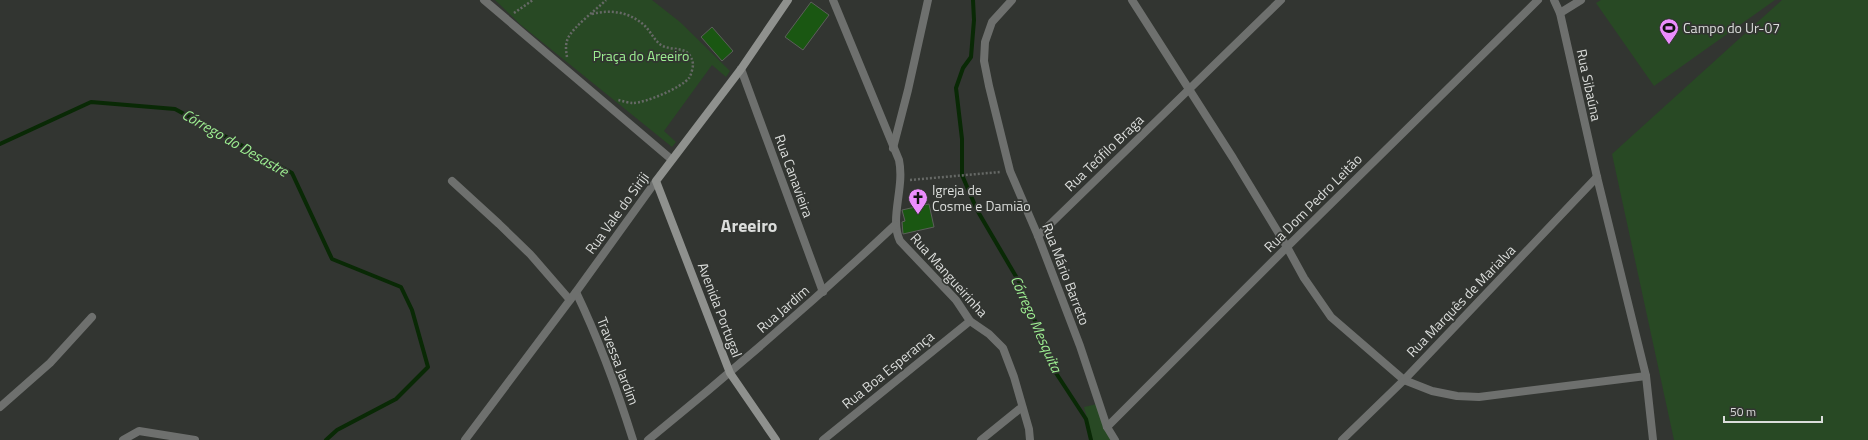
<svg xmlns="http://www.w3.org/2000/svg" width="1868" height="440" font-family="'Titillium Web',sans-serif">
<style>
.green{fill:#284924}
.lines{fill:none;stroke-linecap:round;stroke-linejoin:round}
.stream{stroke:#092905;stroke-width:4}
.building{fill:#1a5712;stroke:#5c5f5b}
.path{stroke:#666966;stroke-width:2.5;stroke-dasharray:2 2;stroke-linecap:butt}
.street{stroke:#6e706e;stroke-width:8}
.secondary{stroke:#8f918e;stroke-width:8}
.labels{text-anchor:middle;stroke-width:3.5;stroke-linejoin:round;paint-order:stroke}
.poi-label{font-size:14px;fill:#dbdddb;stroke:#323531;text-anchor:start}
.park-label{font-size:14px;fill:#9cee91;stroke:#323531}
.street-label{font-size:14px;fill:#dbdddb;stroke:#323531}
.water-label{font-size:15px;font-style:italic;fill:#9eef92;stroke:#323531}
.district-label{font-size:18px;font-weight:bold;fill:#dbdddb;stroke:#323531}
</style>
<rect width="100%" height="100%" fill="#323531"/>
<!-- green -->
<g class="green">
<polygon points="495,0 652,0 680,22 730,71 726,77 712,65 664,131 676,142 672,147 521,25"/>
<polygon points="1601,0 1775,0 1654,86 1596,3"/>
<polygon points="1782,0 1868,0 1868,440 1674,440 1612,154"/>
<polygon points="1097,404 1116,440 1093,440 1084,407"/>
</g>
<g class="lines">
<!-- stream -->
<g class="stream">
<polyline points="973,0 974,20 971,57 963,68 956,88 962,139 962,175 977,210 1021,285 1054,370 1086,419 1091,440"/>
<polyline points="0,144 91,102 175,109 292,173 332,259 401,287 412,310 428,367 396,399 337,430 326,440"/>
</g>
</g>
<!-- building -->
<g class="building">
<polygon points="811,2 829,15 803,50 785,37"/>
<polygon points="712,27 733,51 722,61 701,37"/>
<polygon points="929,204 934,227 903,234 902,222 905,221 902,210"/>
</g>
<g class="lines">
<!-- path -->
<g class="path">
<polyline points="514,13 533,0"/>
<path d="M592,14C611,9 630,12 645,26C651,32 654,40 661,45C672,52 690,44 693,64C693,68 691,75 689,78C681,88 645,103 633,103C629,103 623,101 618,100"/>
<path d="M567,57C566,51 565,45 568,38C574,26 596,10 606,0"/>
<polyline points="910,180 1000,172"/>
</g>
<!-- street -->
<g class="street">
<polyline points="484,0 671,159"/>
<path d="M833,0L899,160C905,188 889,218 900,241L956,300L970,321L989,334L1003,348L1014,377L1029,429L1030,440"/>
<polyline points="1012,0 992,22 985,42 984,61 989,86 1010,171 1038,236 1080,346 1107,427 1115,440"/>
<polyline points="1132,0 1233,158 1287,247 1304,278 1331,317 1404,380 1432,391 1457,396 1479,397 1646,376"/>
<polyline points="1554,0 1560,13 1597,177 1646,376 1653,440"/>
<polyline points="1560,13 1581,0"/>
<polyline points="741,69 823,292"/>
<polyline points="893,148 908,90 928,0"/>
<polyline points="452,181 499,224 530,254 570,300"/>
<polyline points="1038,236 1281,0"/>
<path d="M576,292C599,340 617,389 633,440"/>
<polyline points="0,407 50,363 92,317"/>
<polyline points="1107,427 1287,247 1538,0"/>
<polyline points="123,440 139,431 195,440"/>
<polyline points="465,440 576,292 656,181"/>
<path d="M648,440C733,371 815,300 895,225"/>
<polyline points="823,440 970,321"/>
<polyline points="981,440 1022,407"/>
<polyline points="1342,440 1404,380 1597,177"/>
</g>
<!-- secondary -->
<polyline class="secondary" points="776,440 730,373 656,181 741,69 788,0"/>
</g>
<!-- icons -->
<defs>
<symbol id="stadium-pin" viewBox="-11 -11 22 30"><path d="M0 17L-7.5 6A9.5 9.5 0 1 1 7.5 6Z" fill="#eb8dfc" stroke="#323531"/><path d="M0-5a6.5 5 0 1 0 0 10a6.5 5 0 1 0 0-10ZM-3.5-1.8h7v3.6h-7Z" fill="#111"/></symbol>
<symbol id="church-pin" viewBox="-11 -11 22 30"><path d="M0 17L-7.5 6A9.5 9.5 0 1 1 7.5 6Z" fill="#eb8dfc" stroke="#323531"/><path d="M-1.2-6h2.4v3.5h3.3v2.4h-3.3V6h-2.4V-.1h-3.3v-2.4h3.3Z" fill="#111"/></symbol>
</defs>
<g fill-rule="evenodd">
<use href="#stadium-pin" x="1658" y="17" width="22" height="30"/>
<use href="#church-pin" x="907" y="187" width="22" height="30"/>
</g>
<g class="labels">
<!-- poi labels -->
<g class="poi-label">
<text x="1683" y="33">Campo do Ur-07</text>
<text x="932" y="195">Igreja de<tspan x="932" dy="16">Cosme e Damião</tspan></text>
</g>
<!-- park labels -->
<g class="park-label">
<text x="641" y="61">Praça do Areeiro</text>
</g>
<!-- street labels -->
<g class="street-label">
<text transform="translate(1589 85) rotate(78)" y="5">Rua Sibaúna</text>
<text transform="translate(1104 153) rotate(-44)" y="5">Rua Teófilo Braga</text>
<text transform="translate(794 176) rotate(70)" y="5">Rua Canavieira</text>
<text transform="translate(1313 203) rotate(-45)" y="5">Rua Dom Pedro Leitão</text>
<text transform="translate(617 213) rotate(-54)" y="5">Rua Vale do Siriji</text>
<text transform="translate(1066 274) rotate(69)" y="5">Rua Mário Barreto</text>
<text transform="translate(949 275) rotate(48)" y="5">Rua Mangueirinha</text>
<text transform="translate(1461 301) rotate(-46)" y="5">Rua Marquês de Marialva</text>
<text transform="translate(783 309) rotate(-41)" y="5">Rua Jardim</text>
<text transform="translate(720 310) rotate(69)" y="5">Avenida Portugal</text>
<text transform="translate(618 361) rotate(69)" y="5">Travessa Jardim</text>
<text transform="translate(888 370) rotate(-39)" y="5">Rua Boa Esperança</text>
</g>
<!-- water labels -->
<g class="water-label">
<text transform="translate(235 143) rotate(30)" y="5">Córrego do Desastre</text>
<text transform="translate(1036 324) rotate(66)" y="5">Córrego Mesquita</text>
</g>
<!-- district labels -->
<g class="district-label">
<text x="749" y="232">Areeiro</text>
</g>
</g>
<!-- scale -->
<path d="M1724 416v6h98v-6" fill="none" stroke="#dbdddb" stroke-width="2"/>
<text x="1730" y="416" font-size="12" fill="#dbdddb" stroke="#323531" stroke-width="3" paint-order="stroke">50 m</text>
</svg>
